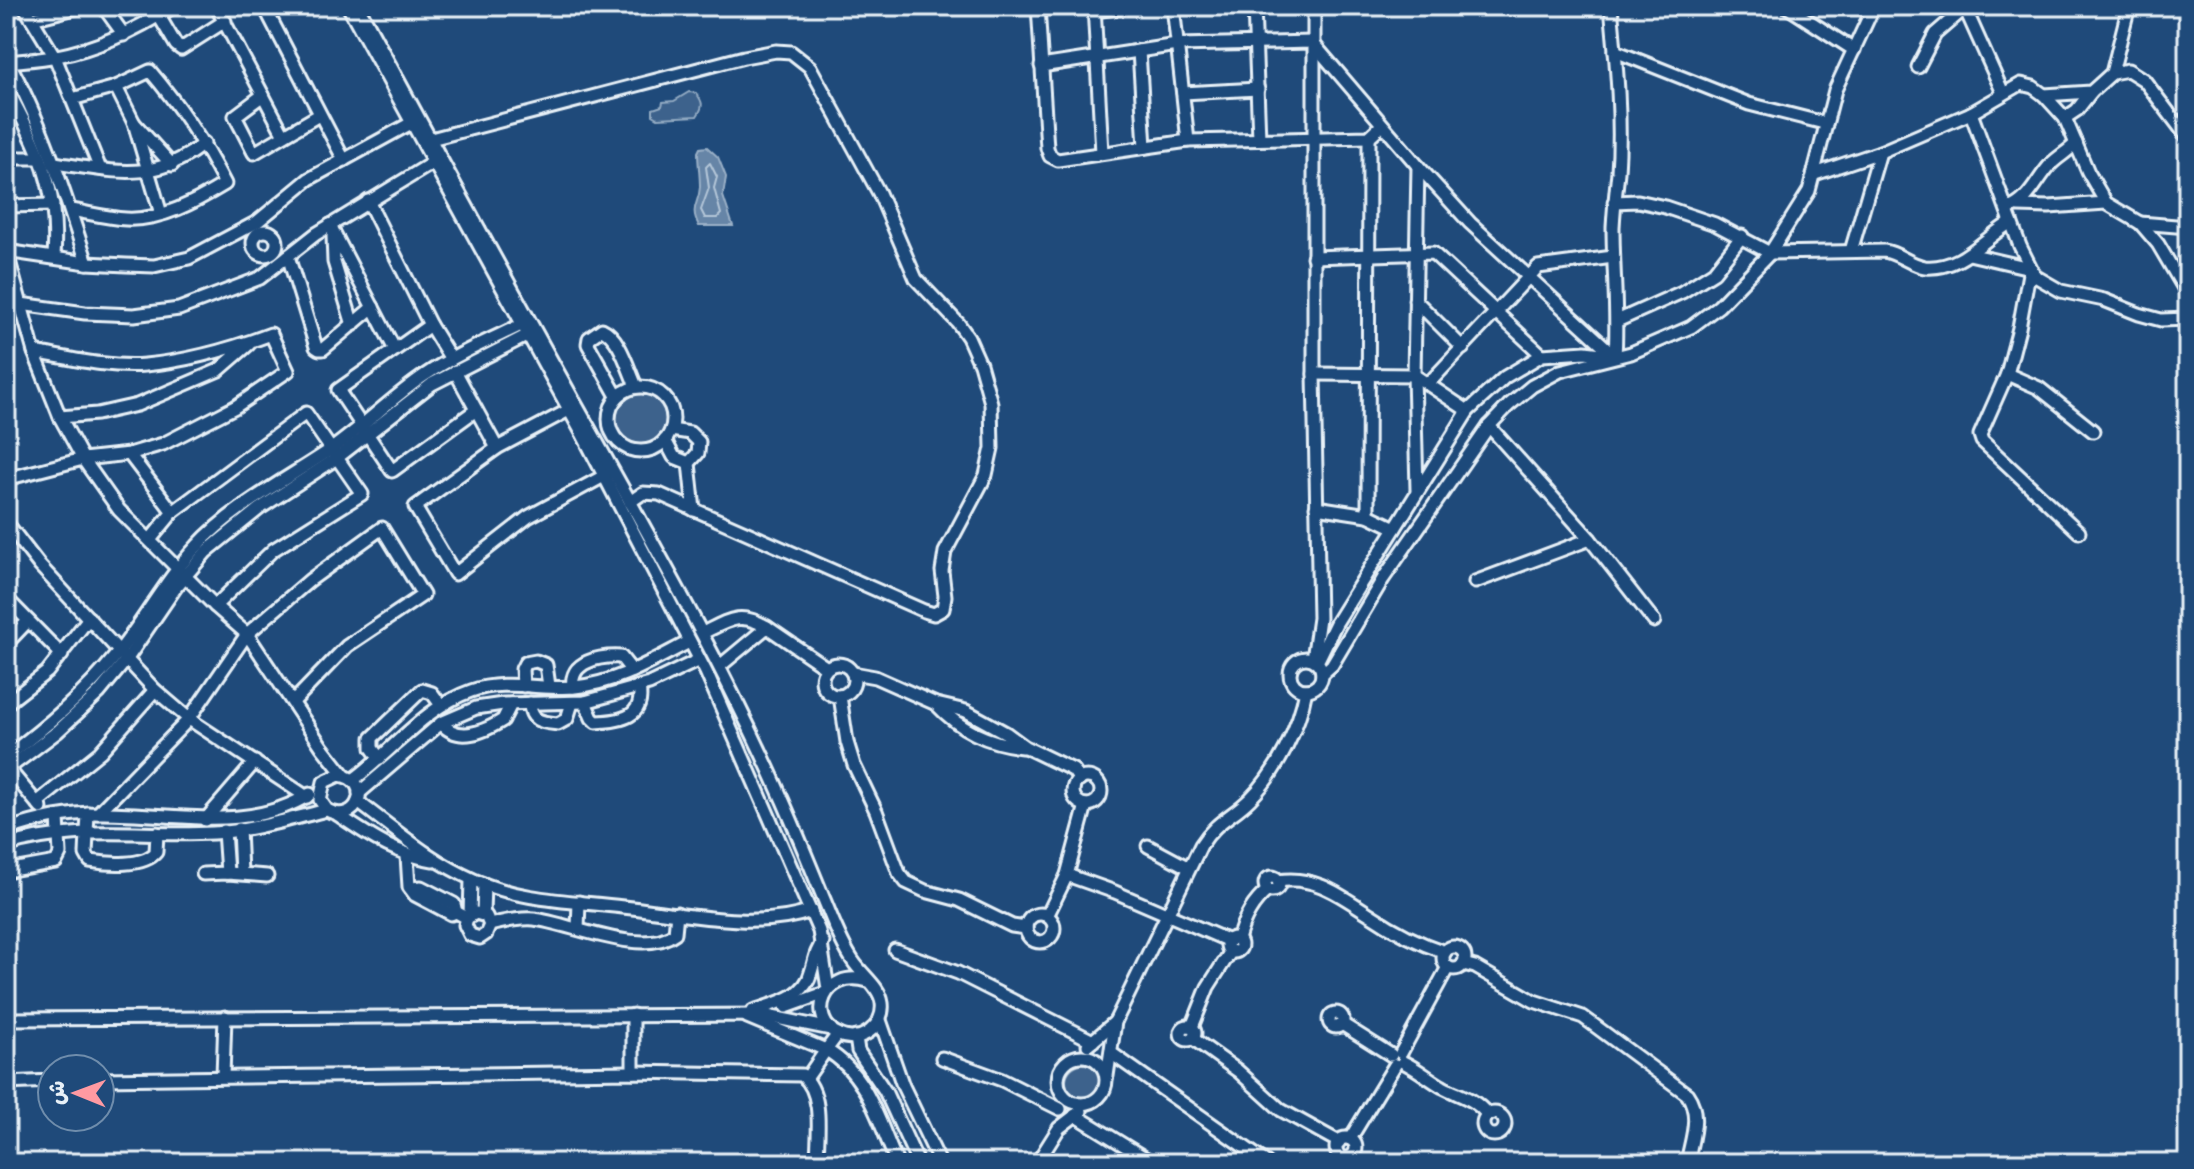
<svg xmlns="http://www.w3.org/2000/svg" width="2194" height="1169" font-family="'Gochi Hand','Playpen Sans Arabic',sans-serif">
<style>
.green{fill:#3c628c;stroke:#92aac2;stroke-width:2}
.water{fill:#6685a7;stroke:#9ab0c7;stroke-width:2}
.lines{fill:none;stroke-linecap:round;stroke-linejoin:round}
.shore{stroke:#b4c6d8;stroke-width:2}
.minor-casing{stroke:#e8f1f8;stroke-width:17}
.minor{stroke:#1f4a7a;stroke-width:11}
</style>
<rect width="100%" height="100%" fill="#1f4a7a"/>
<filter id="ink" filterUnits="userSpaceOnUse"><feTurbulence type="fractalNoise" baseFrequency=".0125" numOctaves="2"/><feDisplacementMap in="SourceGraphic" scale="16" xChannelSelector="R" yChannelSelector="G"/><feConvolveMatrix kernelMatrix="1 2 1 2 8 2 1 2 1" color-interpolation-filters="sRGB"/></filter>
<g filter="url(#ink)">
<!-- green -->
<g class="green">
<path d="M689,92L696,93C703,102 704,106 697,116L658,118L653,115V109L662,106L663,102L674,101Z"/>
<circle cx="641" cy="418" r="29"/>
<circle cx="1083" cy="1081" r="17"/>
</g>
<!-- water -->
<path class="water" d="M707,147L718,157L726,177L723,196L733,226H699C689,206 699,205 700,187C700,175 698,163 698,152L700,148Z"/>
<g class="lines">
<!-- shore -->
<polygon class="shore" points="710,163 717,177 714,188 721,214 717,218 705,218 701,210 709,188 706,167"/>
<defs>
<g id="minor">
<polyline points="24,6 55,57 100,169"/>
<polyline points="103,6 124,35"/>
<polyline points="216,6 284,135"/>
<polyline points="264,6 344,160"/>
<polyline points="348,6 582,433 706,672 819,931 828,989"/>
<path d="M358,6C431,141 504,276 579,410C651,539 724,666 783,801C797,833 810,865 823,897C832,918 840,942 853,961C862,975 880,987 882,1003C885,1026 860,1045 839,1035C806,1019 823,968 868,981"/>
<polyline points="1038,6 1047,148 1050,156 1058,160 1188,141 1369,137 1382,125"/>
<polyline points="1094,6 1102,153"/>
<polyline points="1173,6 1188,141"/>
<polyline points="1254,6 1259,139"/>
<path d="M1611,6C1616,60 1622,118 1618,172C1616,191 1614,208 1613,227C1613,270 1618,313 1615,356"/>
<polyline points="1786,6 1854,50"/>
<polyline points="1964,6 2003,93"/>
<polyline points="1094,11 1131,6"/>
<polyline points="159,16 176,45 181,49 225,21"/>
<polyline points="32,19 83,6"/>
<polyline points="1139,51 1145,147"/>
<polyline points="1615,51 1749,104 1824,123"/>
<path d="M6,58C42,121 65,194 87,263"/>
<path d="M6,62C23,60 40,60 57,56C100,48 138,29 174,6"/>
<polyline points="1041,66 1177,45 1312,42 1418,166 1470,223 1615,356"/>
<polyline points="1918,67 1935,34 1965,8"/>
<polyline points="2112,73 2128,70 2144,80 2188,138"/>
<polyline points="116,87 134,123 161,214"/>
<path d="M6,88C38,145 59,189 54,256"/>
<polyline points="1183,93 1258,89"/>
<polyline points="263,95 235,116 254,153 319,115"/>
<polyline points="2044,95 2065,118 2088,172 2106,203 2140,223 2158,244 2188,295"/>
<polyline points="1971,113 2020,246 2035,276 2061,291 2104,300 2139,314 2161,320 2188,319"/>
<polyline points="2065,118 2077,110 2091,92"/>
<polyline points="134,123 172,165"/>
<polyline points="431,139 744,57 776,51 791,52 810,67 879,193 916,279 958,323 968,337 980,364 991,403 992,448 986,475 945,552 942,571 945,596 943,609 934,614 924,611 659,494 643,493 630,502"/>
<polyline points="6,158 40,158"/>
<path d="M53,163C111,170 155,185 204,143"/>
<polyline points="1815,174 1880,152 1971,113 2021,84 2033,87 2044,95 2091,92 2112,73 2129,6"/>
<polyline points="368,201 430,325 451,359"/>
<path d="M1614,202L1638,201L1665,207L1715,224L1770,253L1884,251C1899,253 1910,265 1925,267C1961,270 1982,240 2011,222"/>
<polyline points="6,206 53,205"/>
<polyline points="2018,206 2049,207 2106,203"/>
<path d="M2008,209C2030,201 2036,180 2051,164C2059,156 2069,151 2076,143"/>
<path d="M71,210C89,213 108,218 126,219C161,221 197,201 225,184C204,143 180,106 150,71L116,87L72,99"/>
<polyline points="2140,223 2188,227"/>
<polyline points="330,225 394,348"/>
<circle cx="265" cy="243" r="12"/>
<polyline points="333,236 334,262 353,325"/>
<polyline points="6,250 34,352 60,417 83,459 119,510 215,606 247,634 322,747 344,775"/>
<polyline points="6,251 87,263 126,265 154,266 189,258 257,222 309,179 415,121"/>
<polyline points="1851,251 1880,152"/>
<polyline points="1969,254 2030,268 2019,328 2007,374 1980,435 1982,441 2079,532"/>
<polyline points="288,256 316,347 319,349 323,349 373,307"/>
<polyline points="1313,257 1433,253 1542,355"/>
<polyline points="1415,300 1463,348"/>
<polyline points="6,302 85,313 134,315 179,309 260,278 316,234 434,162"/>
<polyline points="1617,321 1682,292 1714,272 1742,236"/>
<polyline points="430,325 338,390 392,471 476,410"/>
<polyline points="455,371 497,448"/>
<polyline points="1314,374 1414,375 1468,411"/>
<polyline points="2007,374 2039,388 2093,431"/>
<polyline points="1429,383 1538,267 1613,257"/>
<circle cx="641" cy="419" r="32"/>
<path d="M617,396L588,344L589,338L602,329C620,337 628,369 636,386"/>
<polyline points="569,410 497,448 415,507 455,574 528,517 604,476"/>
<polyline points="60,417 97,414 137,405 219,370 249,344"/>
<polyline points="1489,426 1590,539 1654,621"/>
<polyline points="671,430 690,433 699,442 698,453 689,463 694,510"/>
<polyline points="665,440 674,457 689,463"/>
<polyline points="129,454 173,512"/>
<path d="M6,479L83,459L129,454L163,444L235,407L288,371L271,334C231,349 187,361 145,365C108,368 69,358 34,352"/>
<polyline points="1417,490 1414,375 1418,166"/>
<polyline points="1316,507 1368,515 1395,528"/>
<polyline points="1368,515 1369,137"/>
<polyline points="6,522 40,566 155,690 189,719 307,797"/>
<polyline points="150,540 173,512 306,413 362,494 273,550 215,606"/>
<polyline points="1475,582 1590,539"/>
<polyline points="6,598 62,655"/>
<polyline points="767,627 827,668"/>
<path d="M703,633C729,620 740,611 767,627L720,666"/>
<polyline points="6,644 28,621"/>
<circle cx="1306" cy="674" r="16"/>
<polyline points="1319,658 1336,623 1468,411 1505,377 1542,355 1585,352 1610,355"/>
<polyline points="1313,659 1319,618 1314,374 1314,6"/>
<circle cx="838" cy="680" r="16"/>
<polyline points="853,673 875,677 936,704 966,711 1006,733 1025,747 1073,770 1080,780"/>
<polyline points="1322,674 1332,665 1383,579 1489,426 1509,405 1532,386 1560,371 1631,353 1691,327 1719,306 1770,253 1809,191 1835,90 1874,6"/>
<polyline points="523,686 522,669 525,663 536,661 546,665 549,686"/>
<path d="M573,687C569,661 600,656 621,657L632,671"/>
<polyline points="840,696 847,742 854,765 876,811 899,873 906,882 925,891 959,900 1012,926 1026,928"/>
<path d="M585,702L592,718L596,722C622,721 645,717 639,687"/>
<path d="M530,703C530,722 542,722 558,724L567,719L572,703"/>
<polyline points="6,704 47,672 89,618"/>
<path d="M936,704C960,730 987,743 1022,747"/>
<path d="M441,723C458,743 484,732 503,720L511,704"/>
<path d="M6,757C47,726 85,694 117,654C145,619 166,579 197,546C231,508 287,479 330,450C363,427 392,397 425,375C456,354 490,340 523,324"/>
<polyline points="380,759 372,748 372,738 422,690 432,693 441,705"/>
<polyline points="6,766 41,808"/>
<polyline points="9,768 57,732 99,693 127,659 176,587 206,552 259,509 337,458 432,384 528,335"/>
<circle cx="1087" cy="791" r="14"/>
<path d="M353,780C392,752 424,707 471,691C505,679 540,690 575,687C617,683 652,661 689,642"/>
<polyline points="359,793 441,723 476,708 503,704 585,702 649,684 699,660"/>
<polyline points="38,802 100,752 155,690"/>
<path d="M358,802C396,830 430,861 474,880C521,901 573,901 623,907C680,913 757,931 811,911"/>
<path d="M88,813L86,854L90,861C108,864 144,867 156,852L157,833"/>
<polyline points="98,813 189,719 247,634 310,580 382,528 423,595 347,646 294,701"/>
<path d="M338,815C370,836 394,854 433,860"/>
<polyline points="205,820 255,762"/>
<polyline points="239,829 241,873"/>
<path d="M6,830C35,820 66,813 97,813C169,811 245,835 310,794"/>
<polyline points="224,831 227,873"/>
<path d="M6,846C74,824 142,837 213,833C251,831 290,819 327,810C358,827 375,780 339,775L324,782L320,800L327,810"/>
<polyline points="1148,846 1189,868"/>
<polyline points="407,856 409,887 415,895 451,914 456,912 467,918"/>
<polyline points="6,871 56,862 60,854 58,817"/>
<polyline points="203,874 227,873 267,876"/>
<polyline points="1067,875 1115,892 1229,941"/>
<circle cx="1272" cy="884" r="7"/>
<path d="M1278,881C1316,875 1341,896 1371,915C1393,930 1420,944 1445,952"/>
<polyline points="412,888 421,887 454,904 456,912"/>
<polyline points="483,914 484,884"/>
<circle cx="1040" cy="928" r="14"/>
<polyline points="470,916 471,879"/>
<polyline points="1047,916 1067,875 1086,805"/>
<path d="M490,925L486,916L476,913L467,918L465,925L470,935L480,938L486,934L490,925C505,921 519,918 534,919C570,923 643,958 675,933L677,913"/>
<polyline points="578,929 579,902"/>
<circle cx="1234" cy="945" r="7"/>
<path d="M1238,940C1243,920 1252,903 1268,890"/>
<circle cx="1454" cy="958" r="11"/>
<polyline points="895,950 958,973 1093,1041"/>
<path d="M1463,964L1475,967L1534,1001L1583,1017L1687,1094C1702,1115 1691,1140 1687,1163"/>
<polyline points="786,1007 825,993"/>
<path d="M753,1011C775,1003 805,998 811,972C815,960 815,952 823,942"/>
<circle cx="1336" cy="1020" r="7"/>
<polyline points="633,1015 633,1072"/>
<polyline points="747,1017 826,1050 806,1079"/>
<polyline points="6,1019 762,1015 831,1029"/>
<polyline points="880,1020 903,1086 940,1163"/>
<polyline points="1342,1024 1391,1055"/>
<circle cx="1188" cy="1033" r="7"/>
<polyline points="1192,1027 1208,987 1231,951"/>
<path d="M838,1034L826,1050C867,1073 879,1123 897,1163"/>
<polyline points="856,1037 858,1051 885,1091 918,1163"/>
<polyline points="1192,1038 1238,1071 1281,1110 1339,1142"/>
<polyline points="1088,1045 1115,1022"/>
<polyline points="1111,1053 1267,1163"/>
<polyline points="1401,1053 1448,967"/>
<circle cx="1082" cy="1080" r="24"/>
<polyline points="942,1058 1002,1080 1060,1109"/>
<path d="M1403,1062C1418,1069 1429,1079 1443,1087C1462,1097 1473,1097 1488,1115"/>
<polyline points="223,1076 225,1017"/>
<path d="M1107,1076L1115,1022L1201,845C1216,821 1232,817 1250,799C1277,772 1299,728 1306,690"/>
<path d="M100,1079L633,1072L802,1075C825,1094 817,1136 817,1163"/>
<polyline points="6,1083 52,1081"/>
<circle cx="1494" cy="1124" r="11"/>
<polyline points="1075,1115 1153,1163"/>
<circle cx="1346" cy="1148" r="10"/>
<polyline points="1350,1139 1395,1065"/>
<polyline points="1037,1163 1059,1128 1081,1111"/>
</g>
</defs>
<!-- minor casing -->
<use href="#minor" class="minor-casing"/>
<!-- minor -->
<use href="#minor" class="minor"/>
</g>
</g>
<!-- margin -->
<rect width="2194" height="1169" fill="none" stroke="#1f4a7a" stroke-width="32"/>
<rect x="16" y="16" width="2162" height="1137" fill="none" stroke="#e8f1f8" stroke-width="3" filter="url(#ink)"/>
<!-- north arrow -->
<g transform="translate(76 1093) rotate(271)"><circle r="38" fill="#1f4a7a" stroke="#6f8dac" stroke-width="2"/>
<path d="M0-6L14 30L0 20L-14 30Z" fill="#ff9aa2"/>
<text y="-12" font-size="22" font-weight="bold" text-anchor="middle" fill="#e8f1f8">ش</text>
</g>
</svg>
